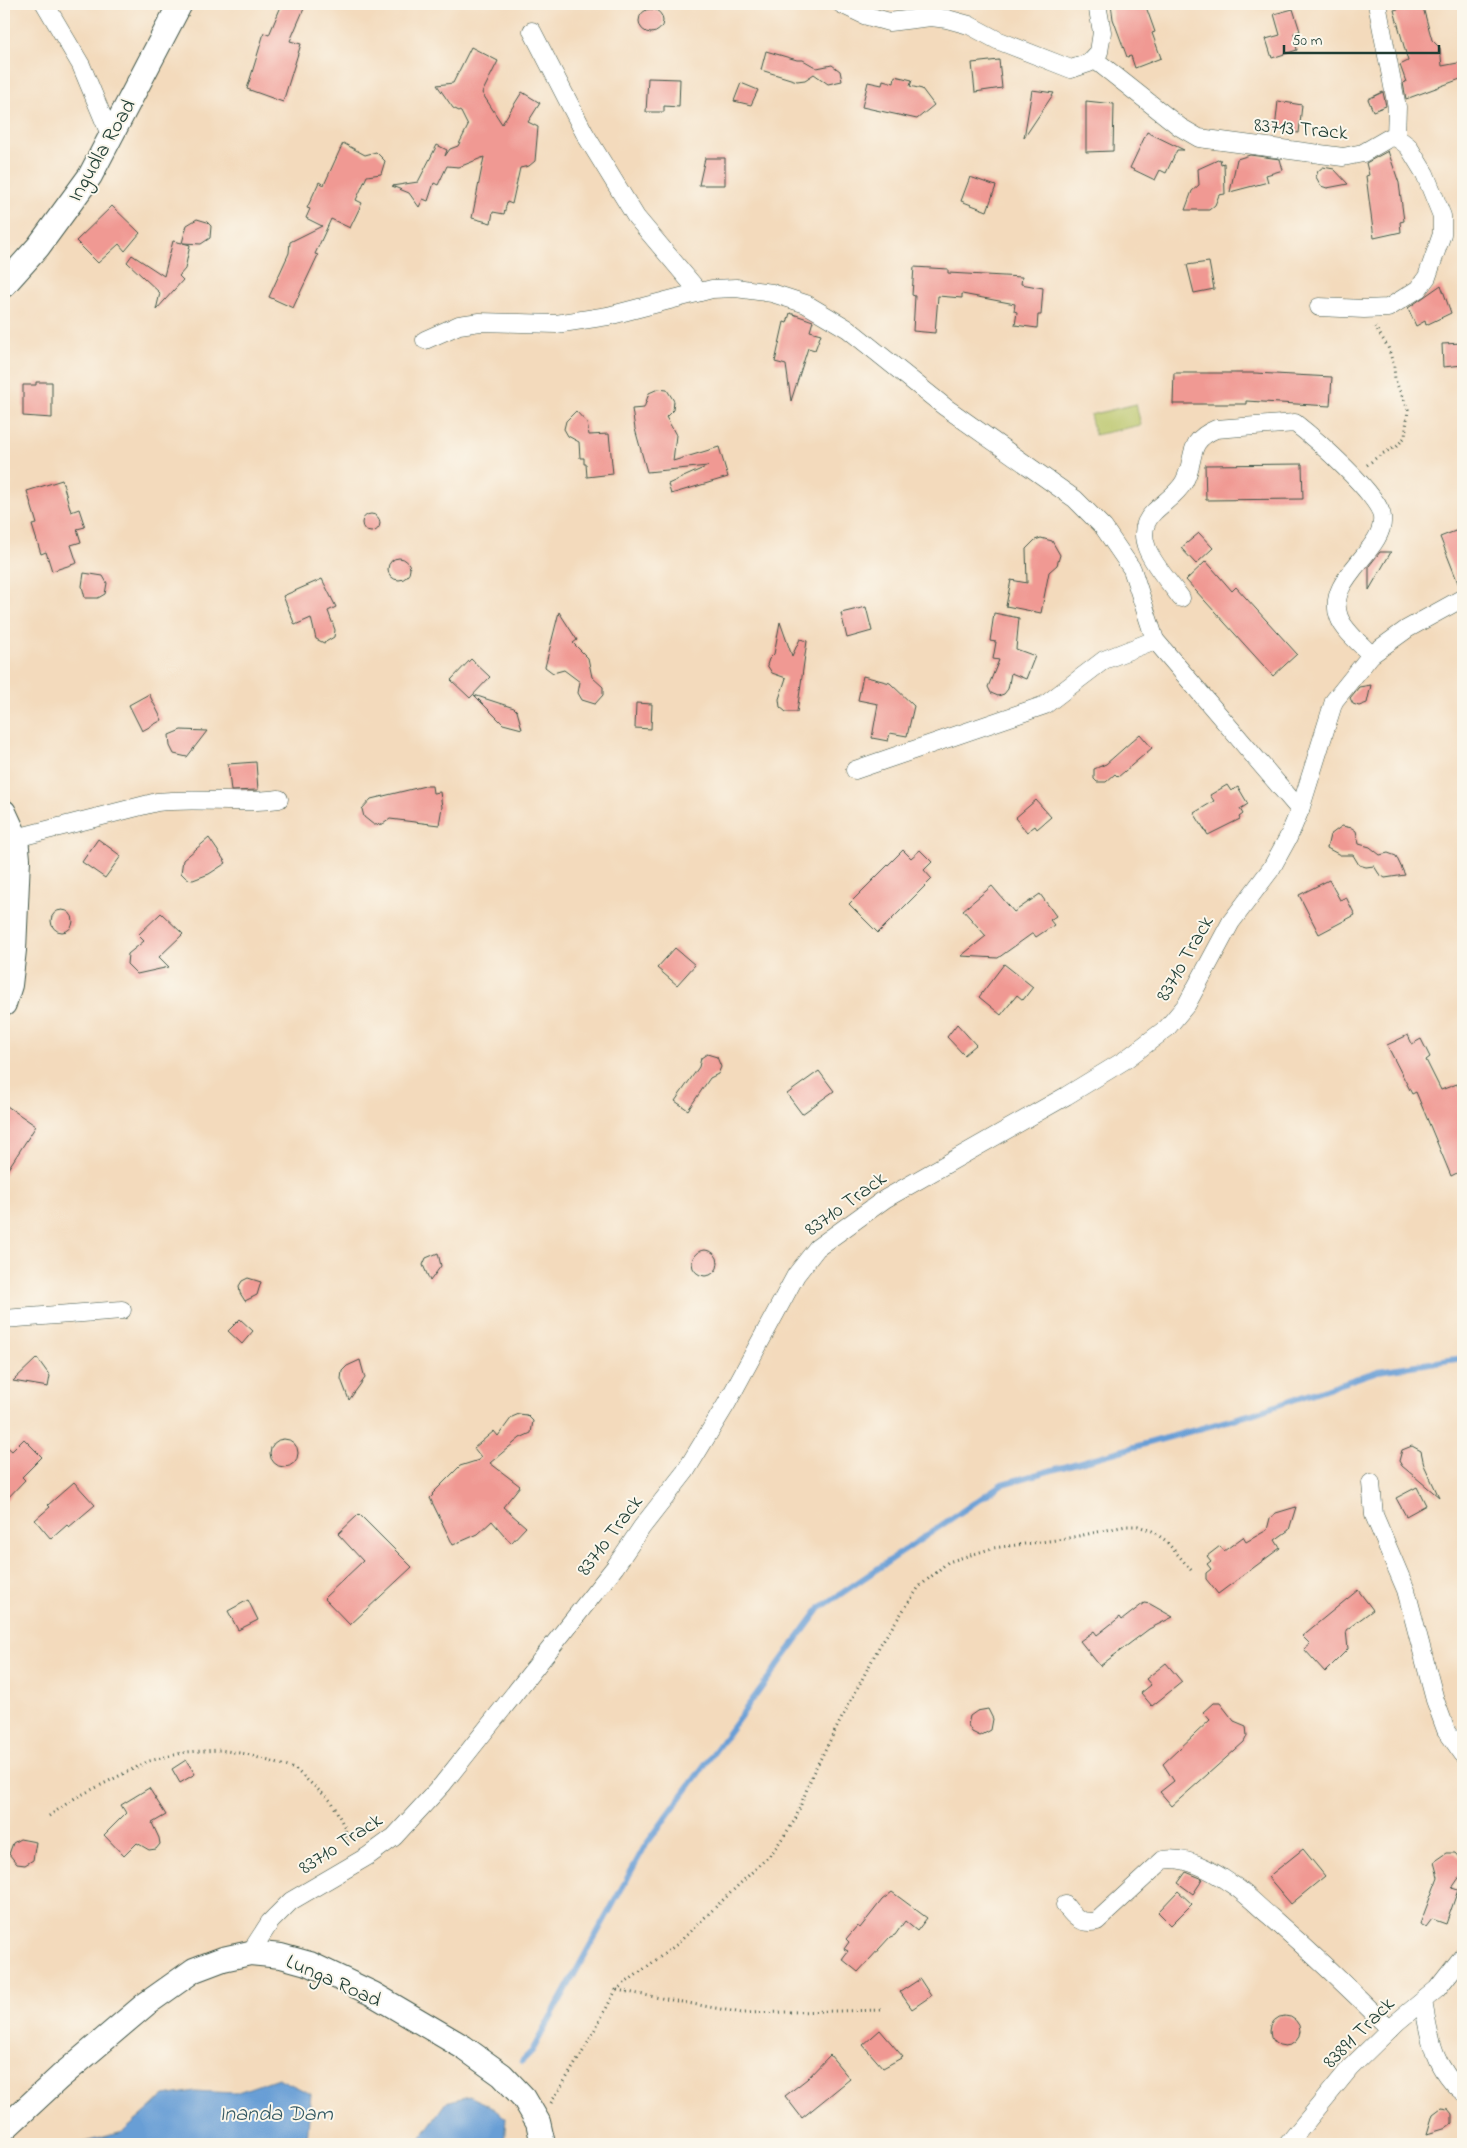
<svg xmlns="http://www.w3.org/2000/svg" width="1467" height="2148" font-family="'Indie Flower',sans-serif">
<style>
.green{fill:#b7c365;stroke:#6b804c}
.water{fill:#689ed5;stroke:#446e84}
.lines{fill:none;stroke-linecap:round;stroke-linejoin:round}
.stream{stroke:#689ed5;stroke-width:6}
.building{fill:#f09993}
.street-casing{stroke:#3f5548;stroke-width:19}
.secondary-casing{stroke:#3f5548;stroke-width:26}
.path{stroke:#3f5548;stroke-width:3;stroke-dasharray:1 4;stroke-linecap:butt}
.street{stroke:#fff;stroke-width:18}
.secondary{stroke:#fff;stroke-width:24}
.labels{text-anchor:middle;stroke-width:4;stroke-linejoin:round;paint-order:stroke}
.street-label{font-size:21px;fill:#1f3d34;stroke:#fbf7ec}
.water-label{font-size:22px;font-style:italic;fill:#355a64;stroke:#fbf7ec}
</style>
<rect width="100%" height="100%" fill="#fbf7ec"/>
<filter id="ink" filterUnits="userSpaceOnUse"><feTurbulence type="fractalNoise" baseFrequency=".02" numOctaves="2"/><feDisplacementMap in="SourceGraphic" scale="10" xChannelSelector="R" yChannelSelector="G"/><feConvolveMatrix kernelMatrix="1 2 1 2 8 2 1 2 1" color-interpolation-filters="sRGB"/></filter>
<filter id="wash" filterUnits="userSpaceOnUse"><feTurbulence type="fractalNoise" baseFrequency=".0096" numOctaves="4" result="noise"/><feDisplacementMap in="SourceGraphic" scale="20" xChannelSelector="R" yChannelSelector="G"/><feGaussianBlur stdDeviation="1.12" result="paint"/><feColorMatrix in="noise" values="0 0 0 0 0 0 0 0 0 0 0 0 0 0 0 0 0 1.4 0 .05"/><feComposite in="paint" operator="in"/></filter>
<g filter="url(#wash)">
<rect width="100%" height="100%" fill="#f3dabc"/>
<!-- green -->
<polygon class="green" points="1136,404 1141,425 1095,435 1090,415"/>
<!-- water -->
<g class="water">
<polygon points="278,2078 311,2094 307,2141 309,2144 77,2144 123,2132 164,2096 195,2091 235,2093"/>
<polygon points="469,2096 487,2104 506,2118 504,2144 416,2144 446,2102"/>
</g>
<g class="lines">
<!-- stream -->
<polyline class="stream" points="522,2061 532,2051 645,1846 820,1608 1002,1484 1252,1414 1378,1371 1463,1358"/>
</g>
<g id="blocks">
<!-- building -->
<g class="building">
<polygon points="282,4 306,4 290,41 301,44 283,102 247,89 264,33 269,35"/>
<polygon points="1111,4 1145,4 1155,32 1152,33 1161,58 1135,68 1131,56 1127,57 1113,19"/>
<polygon points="1417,4 1422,4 1432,40 1440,48 1442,66 1463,62 1463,78 1406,99 1403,83 1406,82 1400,65 1408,61 1394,10"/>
<circle cx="651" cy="21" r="12"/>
<polygon points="1293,9 1300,31 1294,33 1297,50 1272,58 1266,39 1280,35 1274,14"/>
<polygon points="471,47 498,61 482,93 502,124 522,92 540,103 528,122 538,127 535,161 529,166 520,168 512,204 507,202 504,214 493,212 491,223 472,218 484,157 459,167 447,166 438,185 434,183 428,201 423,199 419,207 409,193 392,186 418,182 437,145 447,150 445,156 450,149 458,146 468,126 461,112 453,108 437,85 453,83"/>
<polygon points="766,51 797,60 803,60 817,68 832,65 840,71 842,81 828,84 814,74 805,80 797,81 761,70"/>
<polygon points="999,60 1002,88 975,92 972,63"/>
<polygon points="895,76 912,80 910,86 922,89 934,105 917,119 862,107 868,82 882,85 883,80 894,83"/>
<polygon points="648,78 680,79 679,107 664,106 664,112 646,112"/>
<polygon points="741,83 758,90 751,105 734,101"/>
<polygon points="1032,90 1054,93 1024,138"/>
<polygon points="1383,92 1386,106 1373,111 1368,99"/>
<polygon points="1086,101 1114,104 1113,151 1086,152"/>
<polygon points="1278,101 1302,105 1299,133 1275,130"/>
<polygon points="1147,132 1184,150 1177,150 1166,173 1160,170 1155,180 1130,168"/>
<polygon points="343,143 365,155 376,152 385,161 381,174 367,176 356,200 362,203 350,228 331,219 315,254 318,255 293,308 269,297 289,253 290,242 322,226 306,218 310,209 307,208 319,182 324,185"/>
<polygon points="1388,151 1399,183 1404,221 1400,222 1401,232 1374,238 1366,176 1369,175 1366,163"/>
<polygon points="1250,155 1280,159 1283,170 1266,175 1268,182 1230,192 1237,159"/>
<polygon points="705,158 725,158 725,185 699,185"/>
<polygon points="1220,159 1221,164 1224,163 1225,194 1219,195 1215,205 1209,210 1185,210 1192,191 1199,185 1198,169"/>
<polygon points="1323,167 1334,169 1348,184 1327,188 1321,186 1316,177 1318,171"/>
<polygon points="970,177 996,186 987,211 961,201"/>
<polygon points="112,206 140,233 125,251 119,244 98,263 76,241"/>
<polygon points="197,219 207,222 211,226 210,238 201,244 183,243 190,245 185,269 179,276 183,280 156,310 160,293 127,262 132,255 164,276 173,241 182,243 187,225"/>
<polygon points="1209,262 1214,289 1194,293 1187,265"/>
<polygon points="914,267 948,269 948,273 1022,277 1021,284 1043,288 1041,315 1038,315 1037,328 1015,325 1017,312 1014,311 1015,304 962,294 962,298 938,296 935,333 913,331 915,296 912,295"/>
<polygon points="1441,285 1451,313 1426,325 1425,321 1416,326 1408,308"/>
<polygon points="790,313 813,321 810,331 821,334 815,350 808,348 791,401 786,365 775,362 784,322 787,323"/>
<polygon points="1463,343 1463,365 1443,367 1442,344"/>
<polygon points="1174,373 1255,373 1332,377 1330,406 1246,401 1246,404 1173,404"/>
<polygon points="36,382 52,382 52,418 23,416 23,385 36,385"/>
<polygon points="658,389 667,390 674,401 673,410 666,417 676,435 673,461 719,447 728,477 671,494 668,484 708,466 647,472 635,429 632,409 644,408 649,393"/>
<polygon points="576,411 587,423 589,435 609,434 613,474 587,477 586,464 584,464 584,458 580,458 579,442 568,436 564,429 566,421"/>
<polygon points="1302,464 1303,499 1206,500 1205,465"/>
<polygon points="62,480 71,512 79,509 85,527 77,529 81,542 71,545 77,563 52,571 46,552 41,554 32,525 37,524 27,491"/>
<circle cx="371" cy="523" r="9"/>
<polygon points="1463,528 1463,587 1460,588 1440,537"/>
<polygon points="1199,533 1213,548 1196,564 1181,548"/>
<polygon points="1041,538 1052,541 1060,555 1057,565 1049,572 1041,613 1006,606 1011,580 1027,583 1026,549 1035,540"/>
<polygon points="1380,552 1391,552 1369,590 1369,566"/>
<circle cx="399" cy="569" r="11"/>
<polygon points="1206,561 1232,591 1236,587 1297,654 1273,676 1186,580"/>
<polygon points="84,573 103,576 107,583 105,594 98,598 85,598 82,586"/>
<polygon points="322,579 336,607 328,611 335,630 334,637 324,643 316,639 311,618 295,625 283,596"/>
<polygon points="866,607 872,631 847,638 841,613"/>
<polygon points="559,612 577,640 573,643 588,658 592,677 603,687 603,695 595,704 582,700 578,693 580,682 564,670 553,673 545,667"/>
<polygon points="994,613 1019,618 1016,649 1035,656 1026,679 1011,673 1008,689 1004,694 998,696 991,693 988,687 999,660 993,659 996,642 990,641"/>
<polygon points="780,622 792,656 800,639 807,641 797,712 786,712 780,707 779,699 786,678 772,673 767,665 769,659 774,654"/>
<polygon points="471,659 490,677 470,698 451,680"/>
<polygon points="863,676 890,683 914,706 907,736 890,733 888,741 872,738 878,704 858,700"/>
<polygon points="1371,685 1367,703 1359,706 1353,704 1350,698 1359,687"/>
<polygon points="149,694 162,720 142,731 129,705"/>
<polygon points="474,695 514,708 517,711 522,729 503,724"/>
<polygon points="636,703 652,704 651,729 635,728"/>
<polygon points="181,730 207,731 187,757 174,754 170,746 169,735"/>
<polygon points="1140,734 1152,748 1118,777 1115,774 1106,782 1097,782 1094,779 1094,769 1106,764"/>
<polygon points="256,762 258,790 231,791 228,764"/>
<polygon points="1227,785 1231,791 1238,787 1248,804 1240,809 1243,814 1239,817 1240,819 1208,835 1194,813 1214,801 1210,795"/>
<polygon points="425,786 432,786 433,793 440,792 442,807 439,825 390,819 383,824 374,825 364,817 362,809 371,799"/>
<polygon points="1036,800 1051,817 1037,829 1035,826 1027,832 1015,818"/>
<polygon points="1342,826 1352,828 1356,831 1359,844 1370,847 1380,855 1388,853 1396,856 1405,875 1385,878 1379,874 1374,866 1366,867 1359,865 1353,855 1340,855 1327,848 1330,835"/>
<polygon points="209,838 226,863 209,874 193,880 187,879 181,873 183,860"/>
<polygon points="98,839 121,856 105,878 82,862"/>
<polygon points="903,850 911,858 920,850 932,862 924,870 932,879 878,933 849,904"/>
<polygon points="1329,880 1340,900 1346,897 1355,915 1319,934 1299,895"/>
<polygon points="992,886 1014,912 1040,894 1056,916 1050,920 1054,925 1036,937 1033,933 998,958 961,956 986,936 963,910"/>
<circle cx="62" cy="921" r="11"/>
<polygon points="161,913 183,934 159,957 169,967 137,974 127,964 128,954 144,941 138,935"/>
<polygon points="675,948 695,965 677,985 657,968"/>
<polygon points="1004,964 1033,987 1023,1000 1017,995 1001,1015 979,997"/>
<polygon points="957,1024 976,1045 964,1055 947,1037"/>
<polygon points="1408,1035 1412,1044 1421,1039 1430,1057 1426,1060 1441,1090 1457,1084 1463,1099 1463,1170 1451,1176 1416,1092 1412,1094 1387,1045"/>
<polygon points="707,1054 717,1057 721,1067 718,1074 710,1078 688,1110 675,1101 699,1067 701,1058"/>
<polygon points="819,1071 834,1091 802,1114 787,1094"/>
<polygon points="4,1104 36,1126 4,1175"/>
<circle cx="705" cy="1263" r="13"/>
<polygon points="438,1253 441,1266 430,1281 423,1265 426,1258"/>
<polygon points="248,1278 261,1282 257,1295 245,1301 240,1293 239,1286 242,1281"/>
<polygon points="240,1319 253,1331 242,1344 228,1331"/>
<polygon points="37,1358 50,1376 48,1387 13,1381"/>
<polygon points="360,1360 365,1378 349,1400 341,1379 342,1371 347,1366"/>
<polygon points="519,1414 527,1415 533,1421 531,1433 520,1438 490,1463 520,1486 503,1507 526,1527 511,1543 492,1521 478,1534 453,1545 430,1498 433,1495 432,1494 460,1466 479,1460 481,1457 474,1448 494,1431 498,1436 512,1417"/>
<circle cx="284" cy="1453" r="14"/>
<polygon points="24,1439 42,1457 22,1477 25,1480 4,1502 4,1444 12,1451"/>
<polygon points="1412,1446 1421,1451 1424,1465 1439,1497 1402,1466 1399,1461 1402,1450"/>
<polygon points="74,1482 95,1505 69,1527 67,1525 51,1539 35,1520 50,1507 48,1505"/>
<polygon points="1417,1487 1426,1505 1406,1516 1396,1498"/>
<polygon points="1296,1507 1289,1530 1275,1540 1280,1548 1218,1594 1206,1579 1206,1573 1211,1569 1207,1564 1211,1561 1207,1556 1220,1546 1224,1551 1243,1537 1246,1542 1267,1530 1270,1518 1276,1513"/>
<polygon points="359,1514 412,1567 350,1625 324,1598 363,1561 338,1534"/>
<polygon points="1358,1590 1373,1610 1346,1630 1348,1649 1325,1672 1304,1649 1310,1644 1302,1636"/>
<polygon points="248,1600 258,1620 238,1630 228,1611"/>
<polygon points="1144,1603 1150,1604 1173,1617 1149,1629 1100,1666 1080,1641 1094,1631 1097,1635 1120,1617 1122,1620"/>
<polygon points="1166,1663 1182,1682 1152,1706 1141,1693 1151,1685 1146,1679"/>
<polygon points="1213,1703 1220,1703 1234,1721 1246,1726 1247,1736 1244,1742 1172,1806 1160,1792 1174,1781 1163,1764 1210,1720 1203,1712"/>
<polygon points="988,1709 993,1719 991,1730 980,1736 972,1732 968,1725 970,1716 977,1711"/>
<polygon points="186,1760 195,1774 180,1783 172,1769"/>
<polygon points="149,1788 166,1815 152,1823 159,1838 160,1844 156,1849 149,1850 137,1843 124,1856 104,1835 126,1813 121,1805"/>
<polygon points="20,1839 36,1842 33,1860 25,1865 17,1864 9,1854 13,1843"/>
<polygon points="1303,1849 1325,1876 1291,1904 1268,1877"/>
<polygon points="1447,1853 1455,1853 1463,1862 1463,1872 1452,1888 1458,1890 1446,1924 1432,1919 1426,1927 1420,1924 1438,1877 1434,1862"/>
<polygon points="1186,1872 1203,1879 1193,1894 1178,1883"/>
<polygon points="1178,1891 1192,1904 1171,1925 1158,1912"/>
<polygon points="892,1892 927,1918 917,1931 905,1921 895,1935 890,1937 858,1972 842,1959 848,1951 844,1949 849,1942 846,1939 857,1926 860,1928 882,1900"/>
<polygon points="920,1979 931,1996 912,2009 900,1992"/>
<circle cx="1285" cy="2031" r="15"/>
<polygon points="880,2030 903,2057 883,2068 863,2045"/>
<polygon points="830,2055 850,2079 802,2118 785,2096 807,2079"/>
<polygon points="1441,2108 1448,2109 1452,2114 1452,2124 1447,2128 1427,2134 1433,2114"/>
</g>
</g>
</g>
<g filter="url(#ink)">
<use href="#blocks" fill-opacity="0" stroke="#3f5548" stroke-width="1"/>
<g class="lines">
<defs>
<g id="street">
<polyline points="45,4 81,65 111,137"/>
<polyline points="841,4 864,15 889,22 931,17 947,19 969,25 997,40 1071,69 1089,63 1099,52 1102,32 1097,4"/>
<polyline points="1377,4 1397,107 1396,137"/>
<polyline points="532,31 585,134 636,217 699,292"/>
<polyline points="1094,59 1180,127 1199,138 1343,157 1363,153 1389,138 1396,137 1408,146 1425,174 1442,216 1442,234 1427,277 1418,289 1388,308 1364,309 1319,307"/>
<polyline points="425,340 459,325 480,322 556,324 608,316 712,289 736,288 772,293 806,304 848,329 945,407 1075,499 1104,528 1132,569 1155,640 1300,810"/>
<path d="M1181,598C1164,574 1126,539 1154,512C1163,503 1178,493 1184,482C1197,458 1185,442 1216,429L1295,423C1313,437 1381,496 1382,517C1386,550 1324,579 1339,617C1344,631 1361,644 1371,655"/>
<polyline points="855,770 1045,705 1104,660 1155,640"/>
<path d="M16,838L157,802C198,797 239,805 279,799"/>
<polyline points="4,1319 122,1310"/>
<polyline points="1371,1483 1374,1515 1406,1590 1435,1700 1446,1730 1463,1754"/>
<path d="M1065,1905C1074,1917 1081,1925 1097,1921L1163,1860C1187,1856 1211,1870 1230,1883C1245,1892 1257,1906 1271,1917C1312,1953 1351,1990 1390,2029"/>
<polyline points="250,1953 270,1922 291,1901 368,1856 394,1837 442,1785 615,1567 642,1527 685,1472 727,1403 796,1275 817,1248 885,1199 1066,1096 1125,1060 1167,1028 1187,1004 1231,922 1271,869 1288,838 1300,810 1334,701 1371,655 1407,629 1463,598"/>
<path d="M1423,2001C1429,2035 1433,2069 1463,2092"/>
<polyline points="1288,2144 1350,2068 1397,2022 1437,1989 1463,1956"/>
</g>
<g id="secondary">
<polyline points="4,285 38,247 90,176 180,4"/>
<polyline points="4,812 16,838 18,859 14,950 10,985 4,1004"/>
<polyline points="4,2129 60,2077 146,2004 194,1970 223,1959 250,1953 281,1956 310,1964 373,1994 463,2047 502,2075 524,2098 538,2122 543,2144"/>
</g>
</defs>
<!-- street casing -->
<use href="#street" class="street-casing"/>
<!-- secondary casing -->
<use href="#secondary" class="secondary-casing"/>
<!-- path -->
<g class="path">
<polyline points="1367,465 1380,455 1397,446 1405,437 1408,409 1395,380 1394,366 1388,347 1375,327"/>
<polyline points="49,1816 75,1798 149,1761 186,1752 220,1750 246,1754 295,1769 332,1802 345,1828 348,1847"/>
<polyline points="617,1990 742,2013 884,2010"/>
<polyline points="551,2103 585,2048 616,1990 676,1945 772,1853 795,1820 813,1773 880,1645 919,1587 948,1562 993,1548 1064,1539 1126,1526 1138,1526 1152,1531 1165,1540 1192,1571"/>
</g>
<!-- street -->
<use href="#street" class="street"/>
<!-- secondary -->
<use href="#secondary" class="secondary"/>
</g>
</g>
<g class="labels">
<!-- street labels -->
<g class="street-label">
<text transform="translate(1301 128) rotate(5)" y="7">83713 Track</text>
<text transform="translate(101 150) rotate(-60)" y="7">Ingudla Road</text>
<text transform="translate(1184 958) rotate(-60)" y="7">83710 Track</text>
<text transform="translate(845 1203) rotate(-36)" y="7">83710 Track</text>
<text transform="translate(609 1535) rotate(-53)" y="7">83710 Track</text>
<text transform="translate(340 1843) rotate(-33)" y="7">83710 Track</text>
<text transform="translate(334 1980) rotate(24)" y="7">Lunga Road</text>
<text transform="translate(1358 2032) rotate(-45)" y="7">83891 Track</text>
</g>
<!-- water labels -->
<g class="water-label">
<text x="276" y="2120">Inanda Dam</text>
</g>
</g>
<!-- margin -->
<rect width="1467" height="2148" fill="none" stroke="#fbf7ec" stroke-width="20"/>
<!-- scale -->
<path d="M1284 45v8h155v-8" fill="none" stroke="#1f3d34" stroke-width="2.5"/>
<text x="1292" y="45" font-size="15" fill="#1f3d34" stroke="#fbf7ec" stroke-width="4" paint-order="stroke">50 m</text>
</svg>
